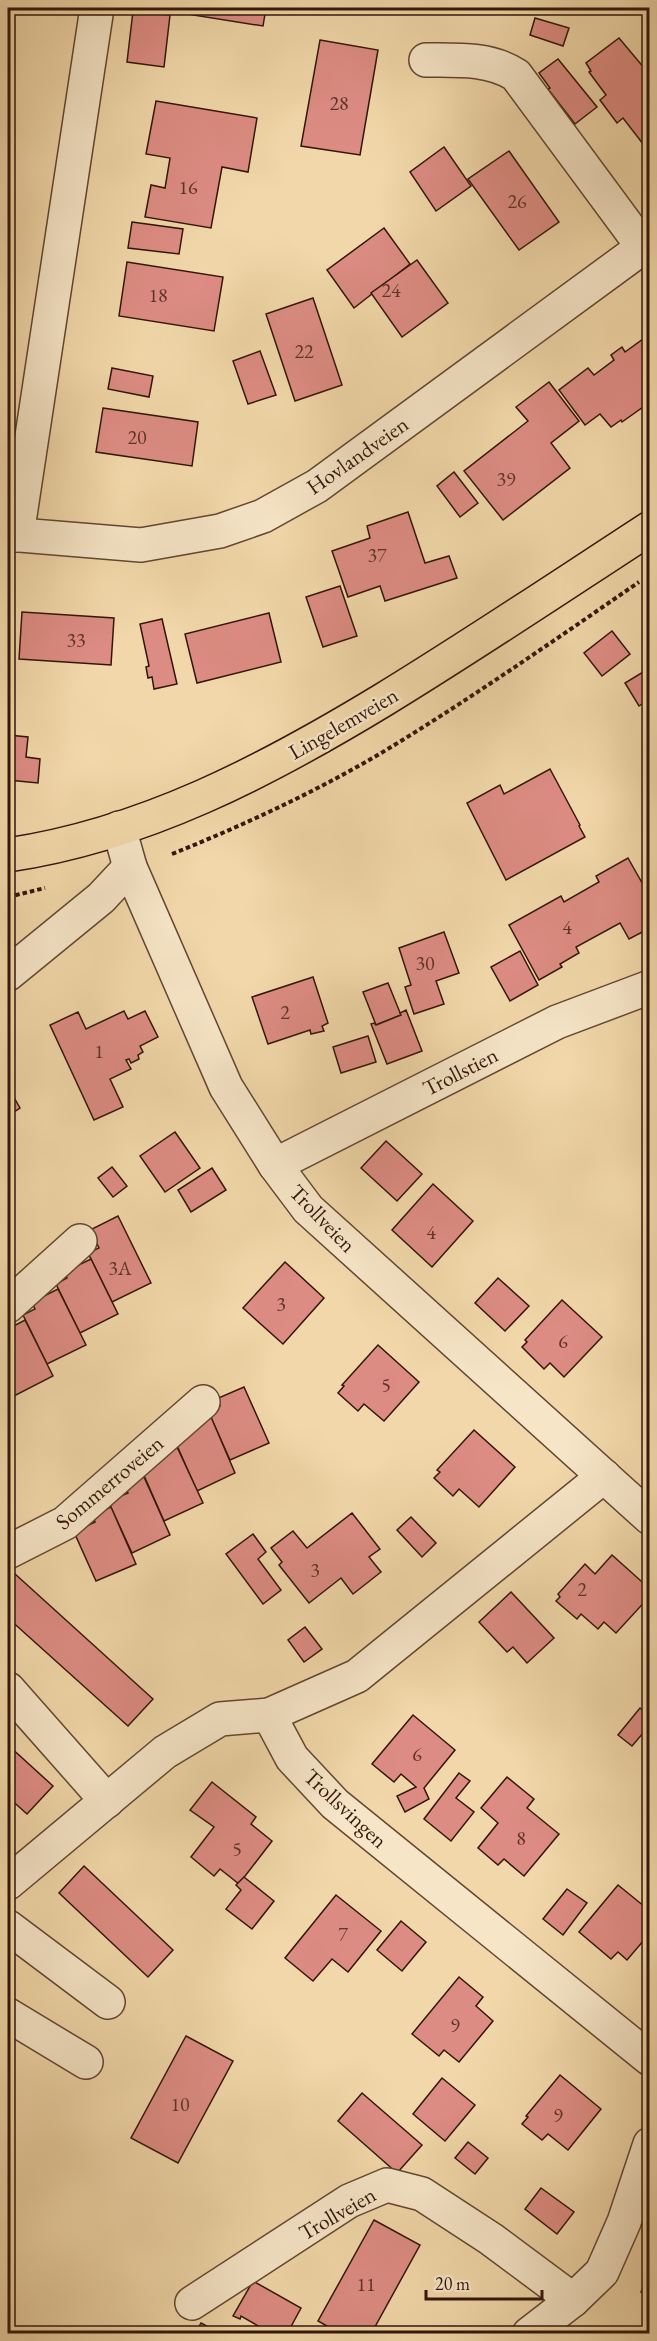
<svg xmlns="http://www.w3.org/2000/svg" width="657" height="2341" font-family="'EB Garamond',serif">
<style>
.building{fill:#dd8c83;stroke:#32160a;stroke-width:1.5}
.lines{fill:none;stroke-linecap:round;stroke-linejoin:round}
.minor-casing{stroke:#624632;stroke-width:36}
.major-casing{stroke:#32160a;stroke-width:36}
.path{stroke:#32160a;stroke-width:4;stroke-dasharray:4.5 3;stroke-linecap:butt}
.minor{stroke:#f6e5c7;stroke-width:33}
.major{stroke:#f1d7a9;stroke-width:33}
.labels{text-anchor:middle;stroke-width:5;stroke-linejoin:round;paint-order:stroke}
.number-label{font-size:20px;fill:#5d3428}
.street-label{font-size:22px;fill:#32160a;stroke:#f6e5c7}
</style>
<rect width="100%" height="100%" fill="#f1d7a9"/>
<filter id="stains"><feTurbulence type="fractalNoise" baseFrequency=".00333" numOctaves="4"/><feColorMatrix values="0 0 0 0 .2 0 0 0 0 .09 0 0 0 0 .02 0 0 0 .5 -.17"/></filter>
<radialGradient id="worn" r=".72"><stop offset=".6" stop-color="#630" stop-opacity="0"/><stop offset="1" stop-color="#630" stop-opacity=".3"/></radialGradient>
<!-- building -->
<g class="building">
<polygon points="169,8 266,8 263,26 168,11"/>
<polygon points="133,11 170,15 164,67 127,62"/>
<polygon points="535,18 569,28 563,46 530,35"/>
<polygon points="619,38 650,75 650,153 623,118 617,123 600,100 606,95 589,72 591,71 586,63"/>
<polygon points="320,40 378,50 360,155 301,146"/>
<polygon points="558,59 597,107 575,124 548,89 550,88 539,73"/>
<polygon points="156,101 257,118 248,172 222,167 211,228 145,217 151,185 165,188 170,158 146,154"/>
<polygon points="444,147 471,186 436,211 410,172"/>
<polygon points="509,151 559,222 519,250 468,179"/>
<polygon points="132,222 183,229 179,254 128,248"/>
<polygon points="384,228 410,264 354,308 327,270"/>
<polygon points="417,260 448,303 402,337 371,293"/>
<polygon points="127,262 223,277 214,331 119,316"/>
<polygon points="313,298 342,385 295,401 266,314"/>
<polygon points="650,334 650,402 622,422 621,420 611,427 600,414 585,425 559,390 588,368 594,375 614,360 611,355 622,347 625,352"/>
<polygon points="260,351 276,395 248,404 233,361"/>
<polygon points="112,368 153,376 149,397 108,389"/>
<polygon points="549,382 579,421 551,443 570,468 503,520 464,471 528,421 516,407"/>
<polygon points="103,408 198,422 192,466 96,452"/>
<polygon points="454,472 478,503 460,517 437,486"/>
<polygon points="408,512 425,563 449,556 457,578 385,601 380,586 348,597 332,551 370,538 367,526"/>
<polygon points="340,586 357,636 323,647 306,597"/>
<polygon points="22,612 114,618 111,665 19,659"/>
<polygon points="269,613 281,662 197,683 185,634"/>
<polygon points="162,619 177,684 154,689 152,677 148,678 146,667 149,666 140,624"/>
<polygon points="612,631 630,654 602,676 584,653"/>
<polygon points="643,672 647,678 650,677 650,703 648,700 639,706 625,683"/>
<polygon points="8,735 28,737 26,757 40,759 38,783 8,780"/>
<polygon points="550,769 580,825 579,826 585,837 506,880 467,803 500,785 504,794"/>
<polygon points="628,858 650,897 650,928 629,939 620,923 576,947 579,953 560,964 562,967 539,980 509,925 561,896 564,902 599,882 596,876"/>
<polygon points="444,932 459,973 436,981 444,1004 414,1014 405,987 411,985 399,948"/>
<polygon points="520,951 538,985 510,1001 491,967"/>
<polygon points="313,977 328,1023 322,1026 324,1031 311,1034 310,1030 268,1044 252,997"/>
<polygon points="388,983 401,1015 376,1025 363,992"/>
<polygon points="406,1010 422,1051 387,1064 371,1024 374,1023 376,1025 401,1015 400,1013"/>
<polygon points="124,1011 128,1019 145,1011 158,1037 140,1046 143,1052 138,1055 139,1059 131,1063 129,1059 126,1060 131,1069 110,1079 123,1107 94,1120 50,1025 78,1012 86,1029"/>
<polygon points="368,1036 376,1062 341,1073 333,1047"/>
<polygon points="8,1087 20,1108 8,1116"/>
<polygon points="175,1132 200,1168 165,1192 140,1156"/>
<polygon points="386,1141 422,1174 397,1201 361,1168"/>
<polygon points="112,1167 127,1186 113,1197 98,1178"/>
<polygon points="212,1168 226,1190 191,1212 178,1190"/>
<polygon points="433,1184 473,1221 432,1267 392,1230"/>
<polygon points="118,1216 151,1283 112,1302 88,1253 99,1248 90,1230"/>
<polygon points="91,1259 118,1314 80,1333 56,1284 67,1278 64,1272"/>
<polygon points="285,1262 324,1298 283,1344 243,1308"/>
<polygon points="498,1278 529,1306 505,1331 475,1303"/>
<polygon points="58,1289 86,1345 47,1364 23,1315 35,1309 32,1302"/>
<polygon points="562,1300 602,1337 564,1377 550,1363 544,1369 522,1347 527,1342 525,1340"/>
<polygon points="25,1320 53,1376 14,1396 8,1383 8,1329"/>
<polygon points="378,1345 419,1382 384,1421 364,1404 358,1411 338,1393 344,1386 342,1385"/>
<polygon points="244,1387 269,1443 230,1460 208,1411 220,1406 216,1399"/>
<polygon points="211,1417 235,1473 197,1491 175,1441"/>
<polygon points="474,1430 515,1467 479,1507 459,1489 453,1496 434,1478 440,1472 437,1470"/>
<polygon points="177,1447 203,1503 164,1521 142,1471"/>
<polygon points="144,1477 170,1535 132,1553 108,1501 128,1493 125,1486"/>
<polygon points="111,1507 136,1564 96,1581 74,1532 95,1522 93,1515"/>
<polygon points="352,1513 380,1549 369,1557 381,1572 353,1594 341,1578 309,1603 279,1565 282,1562 271,1548 293,1531 307,1548"/>
<polygon points="411,1517 436,1543 422,1557 397,1530"/>
<polygon points="253,1534 266,1552 258,1559 281,1590 263,1604 226,1554"/>
<polygon points="612,1555 650,1589 650,1596 616,1633 604,1622 598,1629 581,1614 577,1619 556,1601 560,1597 558,1594 585,1564 595,1574"/>
<polygon points="14,1573 153,1699 128,1726 8,1618 8,1580"/>
<polygon points="511,1592 554,1638 527,1663 513,1647 507,1652 479,1622"/>
<polygon points="305,1627 322,1649 304,1662 288,1640"/>
<polygon points="640,1708 650,1716 650,1725 632,1746 618,1735"/>
<polygon points="413,1715 455,1750 424,1788 429,1799 405,1812 397,1796 416,1787 401,1774 394,1782 372,1764"/>
<polygon points="8,1745 53,1786 27,1814 8,1797"/>
<polygon points="459,1773 470,1781 456,1798 474,1812 451,1841 424,1819"/>
<polygon points="507,1777 534,1799 527,1808 559,1834 524,1876 504,1859 498,1865 478,1848 498,1823 481,1808"/>
<polygon points="212,1782 256,1817 251,1824 272,1841 239,1884 220,1869 214,1876 191,1857 214,1827 190,1810"/>
<polygon points="84,1866 173,1950 148,1977 59,1893"/>
<polygon points="244,1877 274,1901 252,1929 226,1909 241,1890 236,1885"/>
<polygon points="618,1885 650,1911 650,1933 627,1960 618,1952 611,1959 579,1932"/>
<polygon points="567,1889 587,1903 563,1935 543,1919"/>
<polygon points="336,1895 381,1931 348,1972 332,1959 313,1981 285,1958"/>
<polygon points="401,1921 426,1942 402,1971 377,1950"/>
<polygon points="459,1977 483,1997 476,2006 493,2021 459,2062 444,2050 439,2056 412,2034"/>
<polygon points="186,2036 233,2061 178,2163 131,2138"/>
<polygon points="560,2075 601,2109 568,2150 548,2134 542,2140 522,2124 528,2117 526,2116"/>
<polygon points="442,2078 475,2105 445,2141 413,2114"/>
<polygon points="362,2093 422,2145 397,2173 338,2121"/>
<polygon points="468,2142 488,2158 475,2174 455,2158"/>
<polygon points="541,2188 574,2212 557,2234 525,2209"/>
<polygon points="374,2220 420,2245 371,2334 341,2334 318,2321"/>
<polygon points="650,2270 650,2296 641,2292"/>
<polygon points="253,2281 301,2308 287,2334 272,2334 241,2316 240,2319 233,2316"/>
<polygon points="201,2323 221,2334 195,2334"/>
</g>
<g class="lines">
<defs>
<g id="minor">
<path d="M426,60C456,60 490,58 516,75L643,247"/>
<polyline points="8,534 141,545 220,531 263,516 317,486 650,242"/>
<polyline points="17,535 97,8"/>
<polyline points="119,828 130,867 226,1087 275,1165 308,1209 650,1518"/>
<polyline points="8,974 101,898 130,867"/>
<polyline points="275,1165 557,1022 650,987"/>
<polyline points="8,1306 80,1241"/>
<polyline points="8,1552 65,1523 203,1402"/>
<polyline points="8,1689 107,1801"/>
<polyline points="269,1715 292,1758 335,1804 650,2059"/>
<polyline points="8,1883 165,1752 220,1719 269,1715 357,1676 604,1476"/>
<polyline points="8,1927 108,2002"/>
<polyline points="8,2015 86,2062"/>
<polyline points="192,2303 349,2201 387,2185 422,2194 491,2239 573,2300"/>
<polyline points="529,2334 573,2300 602,2272 624,2222 650,2144"/>
</g>
<path id="major" d="M8,855C144,835 266,771 383,700C473,645 561,586 650,528"/>
</defs>
<!-- minor casing -->
<use href="#minor" class="minor-casing"/>
<!-- major casing -->
<use href="#major" class="major-casing"/>
<!-- path -->
<g class="path">
<path d="M172,854C249,823 326,787 396,744C479,693 559,637 639,582"/>
<polyline points="8,897 45,888"/>
</g>
<!-- minor -->
<use href="#minor" class="minor"/>
<!-- major -->
<use href="#major" class="major"/>
</g>
<g class="labels">
<!-- number labels -->
<g class="number-label">
<text x="339" y="110">28</text>
<text x="188" y="194">16</text>
<text x="517" y="208">26</text>
<text x="391" y="297">24</text>
<text x="158" y="302">18</text>
<text x="304" y="358">22</text>
<text x="137" y="444">20</text>
<text x="506" y="486">39</text>
<text x="377" y="562">37</text>
<text x="76" y="647">33</text>
<text x="567" y="934">4</text>
<text x="425" y="970">30</text>
<text x="285" y="1019">2</text>
<text x="99" y="1058">1</text>
<text x="431" y="1239">4</text>
<text x="120" y="1275">3A</text>
<text x="281" y="1311">3</text>
<text x="563" y="1348">6</text>
<text x="386" y="1392">5</text>
<text x="315" y="1577">3</text>
<text x="582" y="1596">2</text>
<text x="417" y="1761">6</text>
<text x="521" y="1845">8</text>
<text x="237" y="1856">5</text>
<text x="343" y="1941">7</text>
<text x="455" y="2032">9</text>
<text x="180" y="2111">10</text>
<text x="558" y="2122">9</text>
<text x="366" y="2291">11</text>
</g>
<!-- street labels -->
<g class="street-label">
<text transform="translate(357 455) rotate(-35)" y="8">Hovlandveien</text>
<text transform="translate(343 723) rotate(-30)" y="8">Lingelemveien</text>
<text transform="translate(460 1071) rotate(-27)" y="8">Trollstien</text>
<text transform="translate(323 1218) rotate(46)" y="8">Trollveien</text>
<text transform="translate(109 1482) rotate(-40)" y="8">Sommerroveien</text>
<text transform="translate(346 1808) rotate(43)" y="8">Trollsvingen</text>
<text transform="translate(337 2213) rotate(-30)" y="8">Trollveien</text>
</g>
</g>
<!-- margin -->
<rect width="657" height="2341" fill="none" stroke="#f1d7a9" stroke-width="30"/>
<rect x="9" y="9" width="639" height="2323" fill="none" stroke="#32160a" stroke-width="3"/>
<rect x="15" y="15" width="627" height="2311" fill="none" stroke="#32160a" stroke-width="1.5"/>
<!-- scale -->
<path d="M426 2290v9h116v-9" fill="none" stroke="#32160a" stroke-width="3"/>
<text x="435" y="2290" font-size="18" fill="#32160a" stroke="#f6e5c7" stroke-width="4.5" paint-order="stroke">20 m</text>
<rect width="100%" height="100%" filter="url(#stains)"/>
<rect width="100%" height="100%" fill="url(#worn)"/>
</svg>
